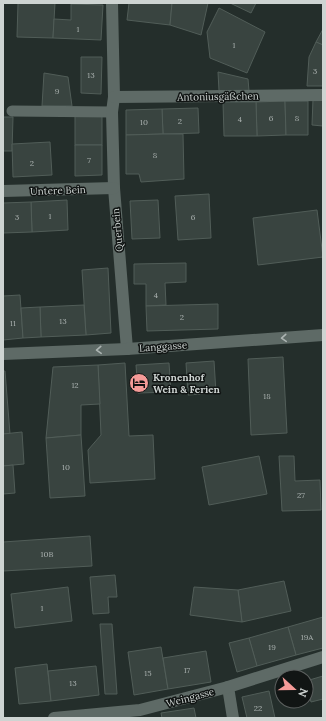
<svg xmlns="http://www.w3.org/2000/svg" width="326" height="721" font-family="Lora,serif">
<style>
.building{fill:#394440;stroke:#515d58}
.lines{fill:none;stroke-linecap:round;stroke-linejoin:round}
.lane{stroke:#5e6a66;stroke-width:11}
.street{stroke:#5e6a66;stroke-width:12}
.oneway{stroke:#acb4b2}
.labels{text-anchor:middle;stroke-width:3;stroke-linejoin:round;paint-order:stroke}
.number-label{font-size:8px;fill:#a9b0ae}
.street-label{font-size:10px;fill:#ced4d2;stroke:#111514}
.poi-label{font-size:10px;font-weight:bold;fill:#ced4d2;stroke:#111514;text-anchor:start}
</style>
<rect width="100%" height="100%" fill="#242e2b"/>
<!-- building -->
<g class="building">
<polygon points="18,3 55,3 53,38 17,37"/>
<polygon points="129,3 172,3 170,25 127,20"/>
<polygon points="172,3 208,3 201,35 170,25"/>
<polygon points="230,3 256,3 251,13"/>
<polygon points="71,4 103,5 101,40 53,38 54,19 71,20"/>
<polygon points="219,8 265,32 247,73 210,58 207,32"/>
<polygon points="323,29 323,45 316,42"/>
<polygon points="316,42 323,45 323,86 307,86 309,57"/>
<polygon points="81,57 102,57 101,94 81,93"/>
<polygon points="218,72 248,79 249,91 219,91"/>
<polygon points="44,73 68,77 72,106 42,106"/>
<polygon points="313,99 323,100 323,126 312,125"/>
<polygon points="285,101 286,135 257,136 256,102"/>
<polygon points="285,101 308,101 308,135 286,135"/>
<polygon points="223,102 256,102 257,136 224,136"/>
<polygon points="198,108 199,133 163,134 162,109"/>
<polygon points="162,109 163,134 126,135 126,110"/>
<rect x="75" y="114" width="27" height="31"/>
<polygon points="3,117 13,117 12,151 3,151"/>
<polygon points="163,134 183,134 184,179 141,182 139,174 126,174 126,135"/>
<polygon points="50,142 52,175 13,177 12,144"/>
<polygon points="75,145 102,145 102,175 75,176"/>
<polygon points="209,194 211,238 178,240 175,196"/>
<polygon points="67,200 68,230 32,232 31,202"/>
<polygon points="158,200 160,238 132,239 130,201"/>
<polygon points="31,202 32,232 3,233 3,203"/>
<polygon points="317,210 323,257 258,265 253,218"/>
<polygon points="186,263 186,282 165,283 166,305 146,306 146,284 134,284 134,264"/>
<polygon points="108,268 111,333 86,335 82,270"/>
<polygon points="20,295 23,338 3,340 3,296"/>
<polygon points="218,304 218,329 147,331 146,306"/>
<polygon points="84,305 86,335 41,337 40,307"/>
<polygon points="40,307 41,337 23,338 21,308"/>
<polygon points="283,357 287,433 251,435 248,359"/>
<polygon points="214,361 216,393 188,395 186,363"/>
<polygon points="125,363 129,436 153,435 155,479 90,483 88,450 101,435 98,365"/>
<polygon points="169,363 171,392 138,393 136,365"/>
<polygon points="98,365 100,404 81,405 81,435 46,438 53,367"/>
<polygon points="3,371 5,371 10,434 3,434"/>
<polygon points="22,432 24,464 3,466 3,434"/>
<polygon points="81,435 85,496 50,498 46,438"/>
<polygon points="259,456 267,494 209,505 202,467"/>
<polygon points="279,456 294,456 295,481 320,480 321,510 282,511"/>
<polygon points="13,465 15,493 3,494 3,466"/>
<polygon points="90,536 92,566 3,571 3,542"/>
<polygon points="115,575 117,597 108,597 109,613 93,614 90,577"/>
<polygon points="284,581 291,611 242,622 238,590"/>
<polygon points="68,587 72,621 15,628 11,594"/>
<polygon points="194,587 238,590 242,622 190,615"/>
<polygon points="323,617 323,648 296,655 288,627"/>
<polygon points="100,624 112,624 117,694 105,694"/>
<polygon points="288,627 296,655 257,666 249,638"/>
<polygon points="249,638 257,666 237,672 229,643"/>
<polygon points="161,647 168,689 134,695 128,652"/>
<polygon points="206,651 211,682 168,689 163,658"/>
<polygon points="47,664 51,701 19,704 15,668"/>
<polygon points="96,666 99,695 51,701 48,671"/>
<polygon points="323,676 323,699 311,702 306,681"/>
<polygon points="269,691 275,718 247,718 242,697"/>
<polygon points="194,708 196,718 162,718 161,713"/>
</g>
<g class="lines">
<!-- lane -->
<polyline class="lane" points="12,111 112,112"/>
<!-- street -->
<g class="street">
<polyline points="112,3 114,97 112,112 114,188 127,349"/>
<polyline points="114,97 323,95"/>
<polyline points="3,191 114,188"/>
<polyline points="3,354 127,349 323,335"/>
<polyline points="228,687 233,718"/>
<polyline points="54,718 140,710 228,687 323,657"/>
</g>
</g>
<!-- one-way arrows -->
<defs><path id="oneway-chevron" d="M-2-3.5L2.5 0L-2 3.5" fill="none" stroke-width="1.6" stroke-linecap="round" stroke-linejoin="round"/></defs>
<g class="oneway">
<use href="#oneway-chevron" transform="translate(284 338) rotate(176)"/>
<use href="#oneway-chevron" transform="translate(99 350) rotate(177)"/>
</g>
<!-- icons -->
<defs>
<symbol id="hotel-disc" viewBox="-11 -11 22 22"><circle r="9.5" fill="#f59b98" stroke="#111514"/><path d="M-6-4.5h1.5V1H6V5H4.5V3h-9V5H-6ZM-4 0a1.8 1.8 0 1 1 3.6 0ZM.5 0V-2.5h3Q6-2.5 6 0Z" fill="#111"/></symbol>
</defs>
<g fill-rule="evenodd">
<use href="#hotel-disc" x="128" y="372" width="22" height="22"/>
</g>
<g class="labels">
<!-- number labels -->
<g class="number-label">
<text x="78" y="32">1</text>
<text x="234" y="48">1</text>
<text x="315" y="74">3</text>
<text x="91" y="78">13</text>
<text x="57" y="94">9</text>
<text x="271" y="121">6</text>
<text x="297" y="121">8</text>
<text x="240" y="122">4</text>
<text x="180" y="124">2</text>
<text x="144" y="125">10</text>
<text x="155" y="158">8</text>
<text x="89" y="163">7</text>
<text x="32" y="166">2</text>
<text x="50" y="219">1</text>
<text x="17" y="220">3</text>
<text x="193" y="220">6</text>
<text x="156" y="298">4</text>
<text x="182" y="320">2</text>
<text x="63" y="324">13</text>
<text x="13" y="326">11</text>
<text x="75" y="388">12</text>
<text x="267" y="399">18</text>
<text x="66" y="470">10</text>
<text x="301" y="498">27</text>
<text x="47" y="557">10B</text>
<text x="42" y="611">1</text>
<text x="307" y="640">19A</text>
<text x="272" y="650">19</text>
<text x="187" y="673">17</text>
<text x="148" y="676">15</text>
<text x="73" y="686">13</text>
<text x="258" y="711">22</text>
</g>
<!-- street labels -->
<g class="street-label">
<text transform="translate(218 96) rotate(-1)" y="4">Antoniusgäßchen</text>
<text transform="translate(58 190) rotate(-2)" y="4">Untere Bein</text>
<text transform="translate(117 230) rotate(-95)" y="4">Querbein</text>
<text transform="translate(163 346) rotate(-4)" y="4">Langgasse</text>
<text transform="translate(190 697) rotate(-15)" y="4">Weingasse</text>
</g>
<!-- poi labels -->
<g class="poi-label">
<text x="153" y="381">Kronenhof<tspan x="153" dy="12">Wein &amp; Ferien</tspan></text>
</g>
</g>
<!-- border -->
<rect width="326" height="721" fill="none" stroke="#ced4d2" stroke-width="8"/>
<!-- north arrow -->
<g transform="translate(294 689) rotate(111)"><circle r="19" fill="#111514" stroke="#5d6160"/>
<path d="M0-3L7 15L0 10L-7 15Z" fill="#f59b98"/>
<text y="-6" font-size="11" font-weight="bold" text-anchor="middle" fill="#ced4d2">N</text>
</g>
</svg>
